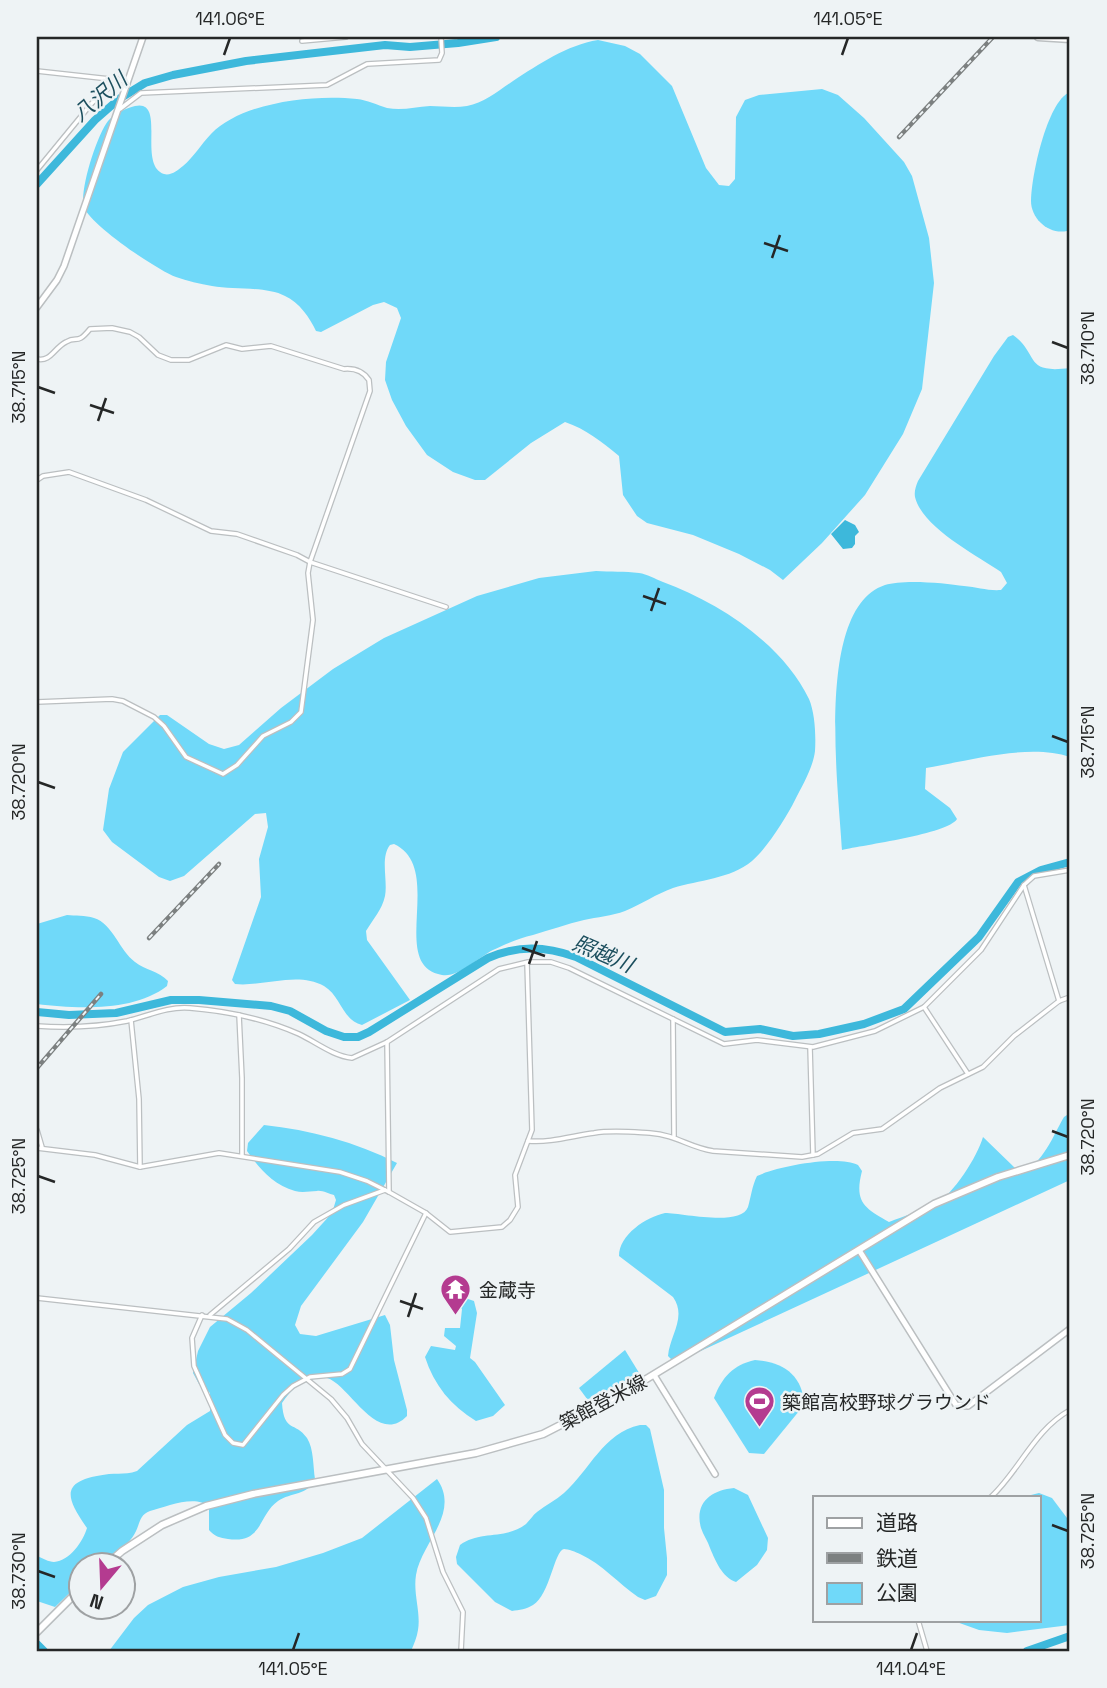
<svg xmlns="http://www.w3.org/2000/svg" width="1107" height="1688" font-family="'Space Grotesk','Noto Sans JP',sans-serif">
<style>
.green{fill:#70d9f9}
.water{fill:#3db8db}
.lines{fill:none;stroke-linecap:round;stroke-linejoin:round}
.river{stroke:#3db8db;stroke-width:8}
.street-casing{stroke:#bbbfc1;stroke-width:6}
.secondary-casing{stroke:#bbbfc1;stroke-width:8}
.primary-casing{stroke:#bbbfc1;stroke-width:9}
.street{stroke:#fff;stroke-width:3.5}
.secondary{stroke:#fff;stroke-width:5}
.primary{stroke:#fff;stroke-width:6}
.rail-casing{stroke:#7c8080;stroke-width:4.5}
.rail{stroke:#eef3f5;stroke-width:2;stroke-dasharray:5;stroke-linecap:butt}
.ticks{fill:none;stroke:#252727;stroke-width:2.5}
.labels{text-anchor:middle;stroke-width:5;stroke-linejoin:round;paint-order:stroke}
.poi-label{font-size:19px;fill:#252727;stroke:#eef3f5;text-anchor:start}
.street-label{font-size:19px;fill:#252727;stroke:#eef3f5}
.water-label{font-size:21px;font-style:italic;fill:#1c4f5e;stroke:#eef3f5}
.neatline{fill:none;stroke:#252727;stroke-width:2.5}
.ticks-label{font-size:18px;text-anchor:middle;fill:#252727}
</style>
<rect width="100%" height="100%" fill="#eef3f5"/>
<!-- green -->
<g class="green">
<path d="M598,40L625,46L640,54L672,86L706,168L719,185L729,186L735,179L736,117L745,100L759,95L822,89L838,95L864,118L904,162L912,176L929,238L934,283L922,389L903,434L865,495L822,543L783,580L770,570L739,554L693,535L647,523L637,516L623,495L619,456C602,442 586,429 565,422L531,443L485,480H475L453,472L427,455L406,426L392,400L385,380L386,362L401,318L397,308L384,302L373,305L321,332L316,331C310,318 299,302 285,296C266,286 233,290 212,286C200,284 187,281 176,277C157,270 90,225 84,207C79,191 97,135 108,121C114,114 126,108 135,106C167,99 137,165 164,174C171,176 178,170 183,166C194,157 201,144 211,134C242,102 314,94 357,99C367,100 377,105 387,108C402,111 415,107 430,106C442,106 454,108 467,106C484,103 498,91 513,81C539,64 567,45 598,40Z"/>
<path d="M1070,92V225L1067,231C1049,235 1031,219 1031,201C1031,177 1047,101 1070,92Z"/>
<path d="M1013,335C1040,355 1023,374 1070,368V757C1029,743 968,761 926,768L925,789L950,808L957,819C948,834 863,845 842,850C839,792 814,608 885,585C903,579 945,583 964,586C977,587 988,591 1001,590L1007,583L1001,572C976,555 922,527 915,497C914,491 916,486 918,481L994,356L1008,337Z"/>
<path d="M596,571C610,572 625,571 639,573C647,574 655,579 663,582C718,602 783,644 809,699C815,713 816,736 815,751C813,768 802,786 795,800C786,818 767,848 752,861C730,879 699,880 673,888C656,894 642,904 625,911C612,916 597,917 584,920C567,924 550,930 533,935C520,938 505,944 493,950C479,957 458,978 442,975C387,966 446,868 394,844L390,845C380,858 388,880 385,896C382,910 373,919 366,931L367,940L410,1000L362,1025C342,1020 341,996 324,986C297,971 264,987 235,984L232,980L261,897L259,859L268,827L266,813L255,814L184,876L170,881L159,877L112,842L103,830L109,789L123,752L160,715H167L209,744L224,749L239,745L281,708L333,669L384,638L477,596L539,578Z"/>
<path d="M67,915C75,916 85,915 94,918C113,924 119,950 135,962C145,970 159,971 168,981L167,986C134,1012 76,1009 37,1004V924Z"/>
<path d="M1070,1113V1180L679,1361H673L668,1356C670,1335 687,1317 673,1297L619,1256C619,1235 646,1217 665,1213C682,1213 741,1227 748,1207C751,1197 752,1186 757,1176C778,1166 838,1155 858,1165L862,1171C854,1202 864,1208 889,1222C904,1216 921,1211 935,1204C954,1194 977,1157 983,1137L1015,1168C1039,1176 1054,1133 1064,1117Z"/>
<path d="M264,1125C310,1130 356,1142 397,1163L363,1222L301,1306L295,1325L300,1334L316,1336L385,1315L390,1325L394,1360L407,1410V1416C377,1447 349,1384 327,1378C322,1377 316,1378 311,1380C297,1384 290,1391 282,1403C284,1433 295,1421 307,1438C314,1449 313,1467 315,1479C308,1496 291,1492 278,1501C258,1515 263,1544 228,1539C220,1538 214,1536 209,1530V1507C196,1494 166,1507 150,1511C139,1515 140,1524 135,1533C131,1542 107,1564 97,1565C92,1567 86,1565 80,1566V1583L55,1607L37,1601V1556C42,1558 49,1562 54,1562C70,1561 83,1541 87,1528C62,1493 63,1480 109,1474C119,1473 127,1475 137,1471L187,1425L210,1411V1393L199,1384L193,1373L198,1351L210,1327L251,1293L312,1235L332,1213L336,1200L334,1195C329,1194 322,1190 317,1191C310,1191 303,1193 295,1191C273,1185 259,1168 247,1151L248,1143Z"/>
<path d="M457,1288H464L468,1299L474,1301L477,1313L470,1358L475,1362L505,1405L493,1416L476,1421C451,1406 434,1385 425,1357L431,1346L455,1350L456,1346L444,1336L445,1328H460L462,1309L458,1306Z"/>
<polygon points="625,1350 641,1376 590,1403 579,1388"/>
<path d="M755,1360C783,1362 803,1375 804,1405L764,1454L749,1453L714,1398C722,1377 733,1365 755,1360Z"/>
<path d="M640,1425H646L650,1429L664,1490V1528L667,1558V1575L656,1596L645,1600L638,1597C619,1584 602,1564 580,1554C576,1552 568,1549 564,1549C554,1551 550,1595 533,1605C527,1609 519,1610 512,1611L495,1602L457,1564L456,1557L460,1545C480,1530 506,1540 526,1524C530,1520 533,1515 537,1512C546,1505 556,1500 564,1493C590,1470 603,1433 640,1425Z"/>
<path d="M437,1479C461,1513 421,1543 416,1575C413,1594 421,1612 418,1630C417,1637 414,1644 411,1651H109L134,1618L148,1605L183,1587L219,1577L276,1567L323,1553L362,1538Z"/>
<path d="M734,1488L748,1495L768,1538L767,1550L757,1565L736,1582C722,1577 716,1562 710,1548C708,1541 703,1535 701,1528C694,1503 711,1490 734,1488Z"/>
<polygon points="1039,1493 1052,1498 1070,1522 1070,1625 1007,1633 979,1630 951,1620 1039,1620 1039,1497 1023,1497"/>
</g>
<!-- water -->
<polygon class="water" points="845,520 855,525 859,532 855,536 855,544 852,548 843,549 831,534"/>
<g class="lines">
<!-- river -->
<g class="river">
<polyline points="37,184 95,120 119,99 145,83 173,75 246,61 385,45 410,47 458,43 496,37"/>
<path d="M37,1012L69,1015L116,1013L171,1000H199L271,1006L290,1011L326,1031L344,1037H358L369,1032L488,958C518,945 545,946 576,957L725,1032L760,1029L793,1036L819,1034L864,1024L904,1009L979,937L1018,882L1041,870L1070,862"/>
<polyline points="37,1644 44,1651"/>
<polyline points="1027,1651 1070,1636"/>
</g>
<defs>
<g id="street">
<polyline points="302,41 346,37"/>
<polyline points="37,71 128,81"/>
<polyline points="120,109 141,93 327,85 367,64 439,60 442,53 441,37"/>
<polyline points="37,170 92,103 118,79"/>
<path d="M37,359C51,362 54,348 66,342C78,335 76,346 90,329L112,328L130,332L139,337L158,355L171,360H189L226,345L242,349L271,346L344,369C355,368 363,371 369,380L370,391L310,562L308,573L313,620L301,712L291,722L263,736L237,765L223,774L186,757L164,726L154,717L123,701L112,699L37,702"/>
<polyline points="37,480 43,476 69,472 146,500 211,531 237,534 297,555 310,562 446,607"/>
<polyline points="1024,885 1059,1001"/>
<polyline points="924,1007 968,1074"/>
<polyline points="239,1015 242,1078 242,1155"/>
<polyline points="673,1019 674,1136"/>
<polyline points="131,1020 139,1099 140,1167"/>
<path d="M37,1026C68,1028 97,1027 127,1021C148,1016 168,1006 190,1008C227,1011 265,1019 299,1034C316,1042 333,1056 352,1058L387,1042L499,969L528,962H551L569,968L724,1044L757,1040L813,1047L875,1031L924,1007L981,950L1024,885L1034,876L1070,870"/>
<polyline points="387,1042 389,1192"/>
<polyline points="810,1047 813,1155"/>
<polyline points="37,1130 42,1147"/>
<path d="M528,1141C550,1143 572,1136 594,1133C612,1130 632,1132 650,1133C677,1135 688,1147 713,1151L802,1157L818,1154L853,1133L882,1129L940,1088L983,1067L1014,1036L1059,1001L1070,997"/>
<polyline points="37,1148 95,1155 140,1167 219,1153 340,1172 367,1181 389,1192 426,1213 450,1232 502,1227 510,1220 518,1207 515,1175 532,1130 527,963"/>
<polyline points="37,1298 227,1319 247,1330 331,1399 347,1418 362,1444 413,1498 426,1518 443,1572 463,1612 461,1651"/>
<polyline points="202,1315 192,1338 194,1366 225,1435 233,1443 243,1445 283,1395 293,1386 310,1377 342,1374 350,1369 426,1213"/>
<polyline points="210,1315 289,1249 314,1222 344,1205 385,1190"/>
<path d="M991,1497C1020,1470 1034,1430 1070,1410"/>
<polyline points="918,1620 927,1651"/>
</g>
<g id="secondary">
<polyline points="37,307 57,280 64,266 143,37"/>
<polyline points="859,1250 956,1405 968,1406 1070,1329"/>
<polyline points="654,1375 715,1474"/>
</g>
<g id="primary">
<polyline points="1038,37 1070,39"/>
<polyline points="105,1566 122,1551 162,1525 206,1506 253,1494 476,1453 543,1434 625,1392 934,1204 998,1177 1070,1155"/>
<polyline points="37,1632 80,1589"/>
</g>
</defs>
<!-- street casing -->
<use href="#street" class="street-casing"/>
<!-- secondary casing -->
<use href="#secondary" class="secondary-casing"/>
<!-- primary casing -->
<use href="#primary" class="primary-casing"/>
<!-- street -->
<use href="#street" class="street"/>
<!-- secondary -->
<use href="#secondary" class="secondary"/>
<!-- primary -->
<use href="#primary" class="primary"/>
<defs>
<g id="rail">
<polyline points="899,137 993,37"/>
<polyline points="149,938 219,864"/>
<polyline points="37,1068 101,994"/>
</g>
</defs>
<!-- rail casing -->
<use href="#rail" class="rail-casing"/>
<!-- rail -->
<use href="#rail" class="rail"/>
</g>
<!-- ticks -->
<path class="ticks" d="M224,55L230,38M842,55L848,38M764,243L788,251M772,258L780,235M1052,342L1068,348M38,387L55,393M90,405L114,413M98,421L106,398M643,596L666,604M651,611L659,588M1052,736L1068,742M38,782L55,788M522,948L545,956M529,964L537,941M1052,1131L1068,1137M38,1176L55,1182M400,1301L423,1309M408,1317L416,1293M1052,1525L1068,1531M38,1571L55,1577M293,1650L299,1633M911,1650L917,1633"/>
<!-- icons -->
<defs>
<symbol id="temple-pin" viewBox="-11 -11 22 30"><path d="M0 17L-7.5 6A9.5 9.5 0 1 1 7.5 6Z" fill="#b43b90" stroke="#eef3f5"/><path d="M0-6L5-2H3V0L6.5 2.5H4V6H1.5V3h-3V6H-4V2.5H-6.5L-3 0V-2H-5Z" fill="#fff"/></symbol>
<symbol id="stadium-pin" viewBox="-11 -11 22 30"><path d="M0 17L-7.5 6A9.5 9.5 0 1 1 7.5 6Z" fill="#b43b90" stroke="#eef3f5"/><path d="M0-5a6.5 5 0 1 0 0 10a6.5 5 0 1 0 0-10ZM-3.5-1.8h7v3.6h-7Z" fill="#fff"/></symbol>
</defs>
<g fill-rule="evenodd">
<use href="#temple-pin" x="438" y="1272" width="35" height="47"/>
<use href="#stadium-pin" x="742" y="1384" width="35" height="47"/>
</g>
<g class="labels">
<!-- poi labels -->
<g class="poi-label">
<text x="479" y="1297">金蔵寺</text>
<text x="782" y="1409">築館高校野球グラウンド</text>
</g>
<!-- street labels -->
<g class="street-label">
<text transform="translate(603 1402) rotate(-28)" y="7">築館登米線</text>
</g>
<!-- water labels -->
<g class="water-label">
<text transform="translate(100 97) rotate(-40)" y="7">八沢川</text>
<text transform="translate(603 954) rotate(23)" y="7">照越川</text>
</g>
</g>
<!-- border -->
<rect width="1107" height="1688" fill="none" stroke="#eef3f5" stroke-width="77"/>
<!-- legend -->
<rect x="813" y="1496" width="228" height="126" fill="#eef3f5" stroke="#9ea1a3" stroke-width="2"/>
<rect x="827" y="1518" width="35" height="10" fill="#ffffff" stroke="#9ea1a3" stroke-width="2"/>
<text x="876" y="1530" font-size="21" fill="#252727">道路</text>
<rect x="827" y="1553" width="35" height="10" fill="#7c8080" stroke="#9ea1a3" stroke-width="2"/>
<text x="876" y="1566" font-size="21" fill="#252727">鉄道</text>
<rect x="827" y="1583" width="35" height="21" fill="#70d9f9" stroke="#9ea1a3" stroke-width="2"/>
<text x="876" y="1600" font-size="21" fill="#252727">公園</text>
<!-- north arrow -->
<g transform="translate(102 1586) rotate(199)"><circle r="33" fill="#eef3f5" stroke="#9ea1a3" stroke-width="2"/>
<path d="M0-5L12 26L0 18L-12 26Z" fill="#b43b90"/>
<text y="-10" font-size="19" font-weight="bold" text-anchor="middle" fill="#252727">N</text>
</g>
<rect x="38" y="38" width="1030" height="1612" class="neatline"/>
<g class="ticks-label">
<text x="230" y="25">141.06°E</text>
<text x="848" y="25">141.05°E</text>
<text transform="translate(1088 348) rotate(-90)" y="6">38.710°N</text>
<text transform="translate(19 387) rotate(-90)" y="6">38.715°N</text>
<text transform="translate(1088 742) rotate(-90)" y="6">38.715°N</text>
<text transform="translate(19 782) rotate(-90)" y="6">38.720°N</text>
<text transform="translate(1088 1137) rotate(-90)" y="6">38.720°N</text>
<text transform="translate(19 1176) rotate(-90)" y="6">38.725°N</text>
<text transform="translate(1088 1531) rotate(-90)" y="6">38.725°N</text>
<text transform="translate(19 1571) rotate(-90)" y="6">38.730°N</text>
<text x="293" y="1675">141.05°E</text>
<text x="911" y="1675">141.04°E</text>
</g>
</svg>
